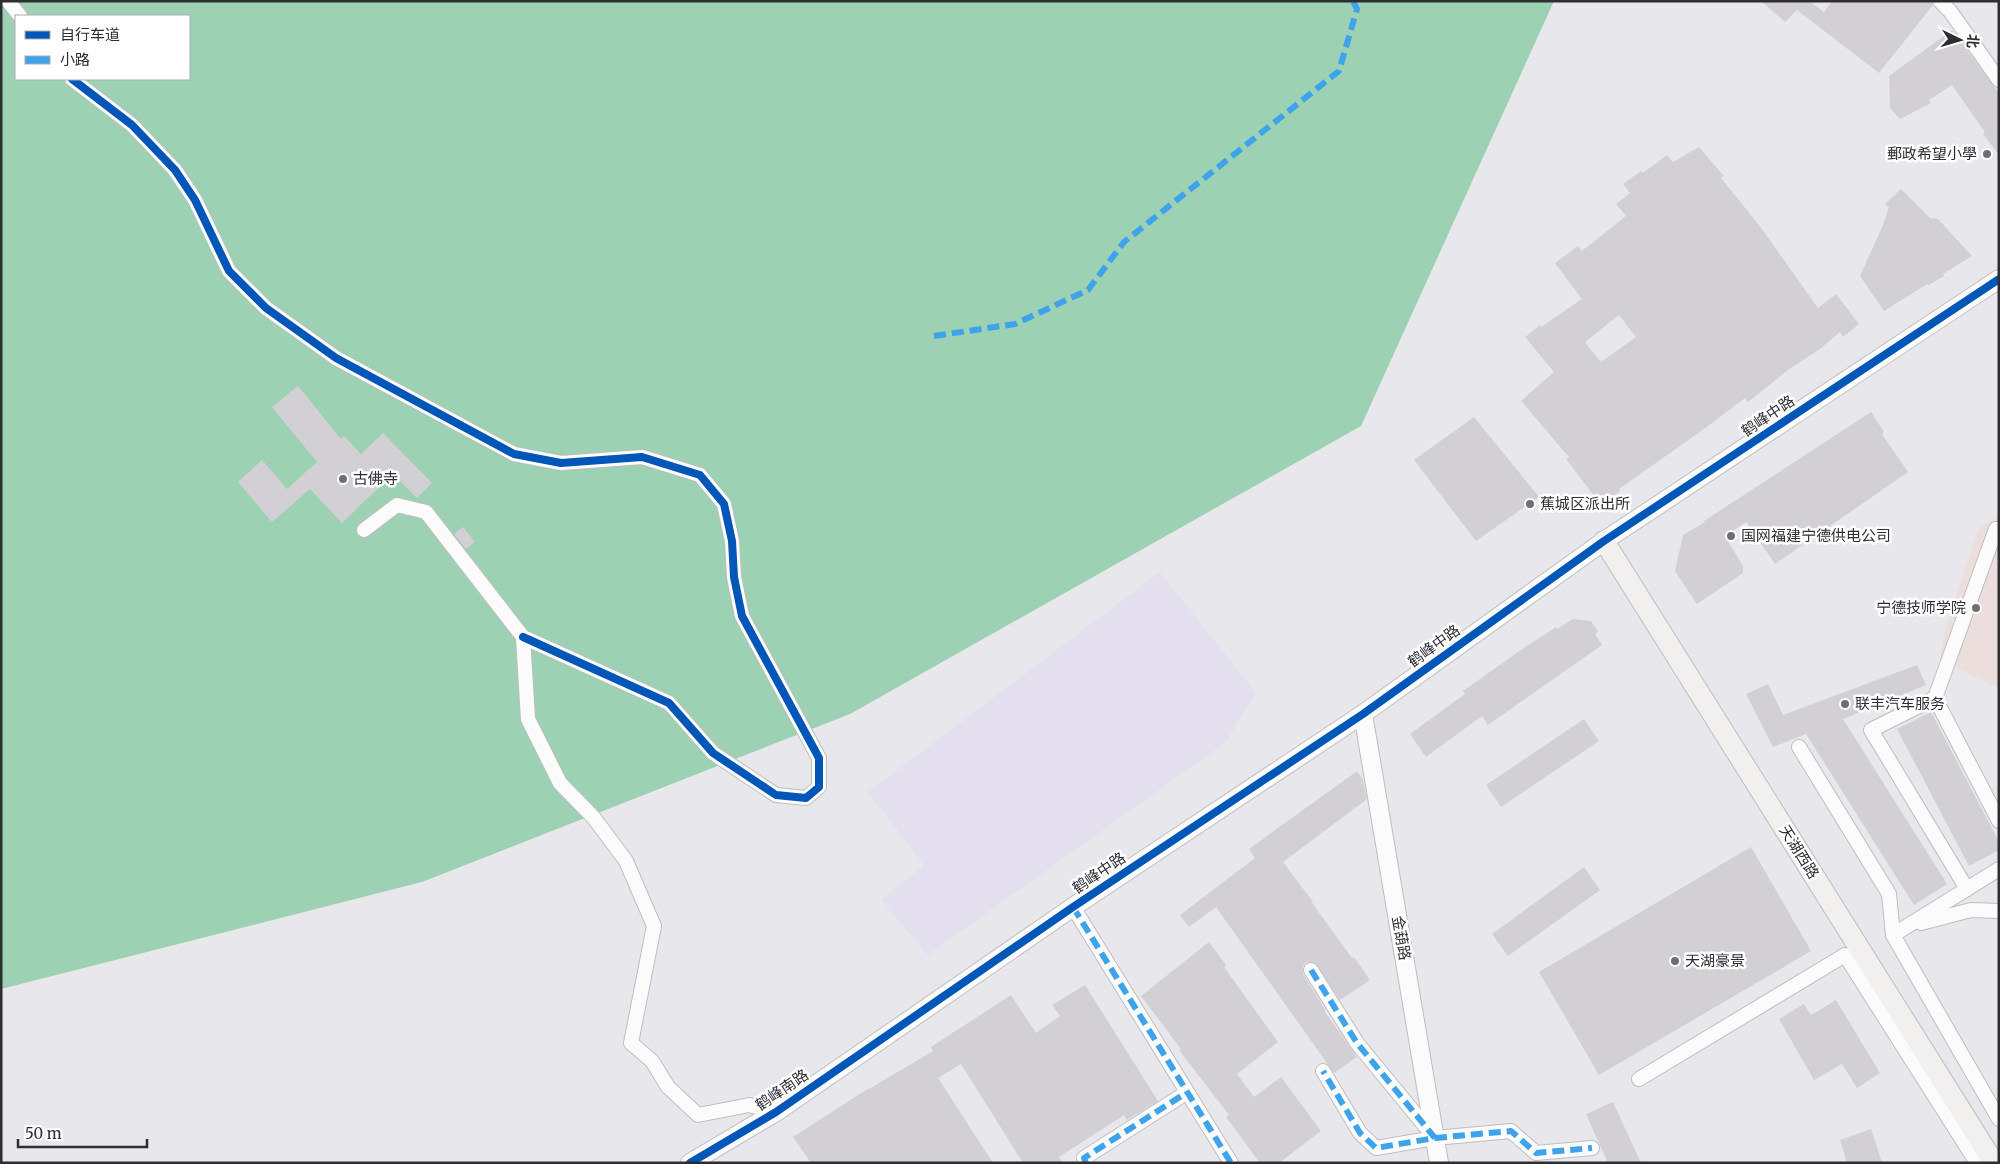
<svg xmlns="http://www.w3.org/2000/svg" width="2000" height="1164" font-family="Merriweather,'Noto Sans SC',serif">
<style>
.industrial{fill:#e3dfee}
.education{fill:#ecdedc}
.forest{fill:#9dd1b3;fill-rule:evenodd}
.building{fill:#d2d0d4;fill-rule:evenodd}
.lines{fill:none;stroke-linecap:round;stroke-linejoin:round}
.minor-casing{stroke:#bebec1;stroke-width:16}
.tertiary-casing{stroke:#bebec1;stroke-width:20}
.secondary-casing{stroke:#bebec1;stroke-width:22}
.minor{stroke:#fcfbfc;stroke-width:14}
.tertiary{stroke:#fcfbfc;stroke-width:18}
.secondary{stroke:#f2f0ef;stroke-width:20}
.quiet{stroke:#3ea3eb;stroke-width:6;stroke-dasharray:12 6;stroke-linecap:butt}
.cycleway-casing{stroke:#fff;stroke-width:11}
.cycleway{stroke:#0057b8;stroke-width:8}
.poi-dot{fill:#6f6e72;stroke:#fff;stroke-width:2}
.labels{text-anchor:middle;stroke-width:5;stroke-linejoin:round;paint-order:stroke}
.poi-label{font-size:15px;fill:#2e2d30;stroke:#fff;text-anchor:start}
.street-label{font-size:15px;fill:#2e2d30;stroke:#fff}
</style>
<rect width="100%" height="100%" fill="#e8e7ec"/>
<!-- industrial -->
<polygon class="industrial" points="1160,572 1256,693 1225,743 928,955 881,900 924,865 868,792"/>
<!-- education -->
<polygon class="education" points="1999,514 1999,689 1940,659 1945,630 1978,530"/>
<!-- forest -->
<path class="forest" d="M1,1H1554L1361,426L850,714L422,882L1,989ZM16,16H189V79H16Z"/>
<!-- building -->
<g class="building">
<polygon points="1761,1 1809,1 1824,12 1832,1 1931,1 1933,5 1879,73 1797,10 1785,22"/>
<polygon points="1952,30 1999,93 1999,155 1983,134 1985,132 1952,85 1929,100 1931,103 1900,119 1890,108 1889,76"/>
<path d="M1699,147L1724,176L1721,178L1759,225L1818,308L1836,294L1859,324L1843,337L1840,332L1820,349L1788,370L1748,402L1745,398L1704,429L1619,489L1620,491L1601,505L1566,459L1569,457L1521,401L1554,372L1525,337L1540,325L1541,327L1582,299L1555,263L1578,246L1582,251L1626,216L1616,204L1630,193L1623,184L1641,171L1643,173L1667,155L1673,162ZM1619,315L1636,337L1601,362L1585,342Z"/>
<polygon points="1901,189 1930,218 1938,219 1972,256 1943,274 1944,276 1929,285 1927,284 1884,311 1860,276 1883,225 1889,207 1885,204"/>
<polygon points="298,386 341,439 344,436 361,454 383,433 432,483 417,498 393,474 342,523 310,489 272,522 238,482 262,460 287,489 317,462 272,407"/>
<polygon points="1871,412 1884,432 1882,434 1908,472 1775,564 1746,522 1725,536 1743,566 1743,573 1697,604 1675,571 1683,535 1705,522 1704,521"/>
<polygon points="1474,417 1539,497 1476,541 1414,460"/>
<polygon points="463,527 475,542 466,549 454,534"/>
<polygon points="1573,619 1591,621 1598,631 1595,634 1602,645 1488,725 1482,716 1426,757 1410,734 1465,694 1463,691 1518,652 1556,627 1557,629"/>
<polygon points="1917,665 1926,685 1843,719 1947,884 1914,905 1806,734 1773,747 1746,694 1768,684 1783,715"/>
<polygon points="1931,712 1999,842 1999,850 1969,866 1897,729"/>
<polygon points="1584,719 1599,741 1501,807 1486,785"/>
<polygon points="1357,771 1363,780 1367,799 1283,862 1313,902 1312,903 1352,958 1354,957 1370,980 1340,1000 1315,963 1307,962 1303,966 1303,974 1325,1009 1325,1012 1357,1057 1334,1073 1216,907 1189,927 1180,915 1255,858 1249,849"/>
<polygon points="1751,847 1811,951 1599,1075 1539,972"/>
<polygon points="1584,867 1600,890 1508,956 1492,934"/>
<polygon points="1209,942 1226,965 1224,967 1278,1042 1237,1074 1254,1097 1281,1077 1321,1131 1279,1163 1260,1163 1226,1117 1229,1115 1179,1050 1181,1049 1141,996"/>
<polygon points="1085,985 1158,1101 1127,1120 1124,1115 1059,1157 1062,1163 1023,1163 961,1064 938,1078 993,1163 811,1163 793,1137 869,1088 869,1089 933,1051 931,1047 1011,995 1036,1033 1060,1016 1052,1005"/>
<polygon points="1836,1000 1880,1073 1857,1088 1842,1064 1814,1080 1779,1019 1804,1004 1811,1015"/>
<polygon points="1613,1102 1641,1163 1608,1163 1599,1143 1586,1114"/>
<polygon points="1871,1129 1882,1163 1847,1163 1840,1140"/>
</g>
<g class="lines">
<defs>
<g id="minor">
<polyline points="8,1 20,16"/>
<polyline points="1940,1 1950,11 1999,80"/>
<polyline points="72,79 132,125 175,170 195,200 229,271 266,308 336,358 514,454 561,463 642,457 700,475 724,504 732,541 734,577 742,616 819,758 819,787 806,798 776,795 713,753 669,703 523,637"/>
<polyline points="364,530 397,505 426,512 523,637 528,719 560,783 594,818 626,861 654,926 631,1043 652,1061 668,1087 698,1115 749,1105 776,1112"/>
<polyline points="1935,698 1996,529 1999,529"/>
<polyline points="1799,747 1889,894 1893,935"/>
<polyline points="1999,869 1893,935 1999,1119"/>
<polyline points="1967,889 1871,730 1935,698 1999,821"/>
<polyline points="1073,907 1231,1163"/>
<polyline points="1921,923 1971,910 1999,911"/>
<polyline points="1311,970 1357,1043 1435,1138 1376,1148 1360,1133 1323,1071"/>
<polyline points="1639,1079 1845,955 1977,1163"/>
<polyline points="1435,1138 1511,1131 1536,1153 1592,1148"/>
<polyline points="1086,1163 1084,1158 1186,1093"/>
</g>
<g id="tertiary">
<polyline points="1363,714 1439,1163"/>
<polyline points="690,1163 776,1112 1073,907 1363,714 1604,541 1999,279"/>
</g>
<polyline id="secondary" points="1604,541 1994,1163"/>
</defs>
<!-- minor casing -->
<use href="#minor" class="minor-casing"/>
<!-- tertiary casing -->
<use href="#tertiary" class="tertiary-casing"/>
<!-- secondary casing -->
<use href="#secondary" class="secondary-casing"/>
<!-- minor -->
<use href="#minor" class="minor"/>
<!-- tertiary -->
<use href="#tertiary" class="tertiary"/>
<!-- secondary -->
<use href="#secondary" class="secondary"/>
<!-- quiet -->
<g class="quiet">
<polyline points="934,336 1015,324 1088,290 1124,242 1339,71 1357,9 1353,1"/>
<polyline points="1073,907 1231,1163"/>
<polyline points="1311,970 1357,1043 1435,1138 1376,1148 1360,1133 1323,1071"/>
<polyline points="1435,1138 1511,1131 1536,1153 1592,1148"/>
<polyline points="1086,1163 1084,1158 1186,1093"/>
</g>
<defs>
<g id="cycleway">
<polyline points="72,79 132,125 175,170 195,200 229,271 266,308 336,358 514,454 561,463 642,457 700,475 724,504 732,541 734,577 742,616 819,758 819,787 806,798 776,795 713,753 669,703 523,637"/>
<polyline points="690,1163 776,1112 1073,907 1363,714 1604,541 1999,279"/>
</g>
</defs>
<!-- cycleway casing -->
<use href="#cycleway" class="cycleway-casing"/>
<!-- cycleway -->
<use href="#cycleway" class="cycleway"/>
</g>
<!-- markers -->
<g class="poi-dot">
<circle cx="1987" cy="154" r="5"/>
<circle cx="343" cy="479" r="5"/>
<circle cx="1530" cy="504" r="5"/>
<circle cx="1731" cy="536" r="5"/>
<circle cx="1976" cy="608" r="5"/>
<circle cx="1845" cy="704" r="5"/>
<circle cx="1675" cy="961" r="5"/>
</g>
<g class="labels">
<!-- poi labels -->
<g class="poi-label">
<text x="1977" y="159" text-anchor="end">郵政希望小學</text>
<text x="353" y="484">古佛寺</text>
<text x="1540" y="509">蕉城区派出所</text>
<text x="1741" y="541">国网福建宁德供电公司</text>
<text x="1966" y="613" text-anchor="end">宁德技师学院</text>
<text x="1855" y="709">联丰汽车服务</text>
<text x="1685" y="966">天湖豪景</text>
</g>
<!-- street labels -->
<g class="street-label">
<text transform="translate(1768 416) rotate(-34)" y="5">鹤峰中路</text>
<text transform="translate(1434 646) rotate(-36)" y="5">鹤峰中路</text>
<text transform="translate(1799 852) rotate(58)" y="5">天湖西路</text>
<text transform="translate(1099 873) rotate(-34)" y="5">鹤峰中路</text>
<text transform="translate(1401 938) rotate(80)" y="5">金葫路</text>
<text transform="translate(782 1090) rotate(-34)" y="5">鹤峰南路</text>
</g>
</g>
<!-- border -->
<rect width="2000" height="1164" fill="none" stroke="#2e2d30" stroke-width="5"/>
<!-- legend -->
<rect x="15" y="15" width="175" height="65" fill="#ffffff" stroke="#ababac"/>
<rect x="25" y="31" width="25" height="8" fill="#0057b8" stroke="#ababac"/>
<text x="60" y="40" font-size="15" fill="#2e2d30">自行车道</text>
<rect x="25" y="56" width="25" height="8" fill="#3ea3eb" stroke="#ababac"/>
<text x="60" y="65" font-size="15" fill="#2e2d30">小路</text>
<!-- north arrow -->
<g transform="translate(1960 40) rotate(95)" stroke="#ffffff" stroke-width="4" paint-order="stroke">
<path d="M0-4L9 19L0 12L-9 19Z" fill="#2e2d30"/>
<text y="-8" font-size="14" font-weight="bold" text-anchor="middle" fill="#2e2d30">北</text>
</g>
<!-- scale -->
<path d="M18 1139v8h129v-8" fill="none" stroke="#2e2d30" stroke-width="2.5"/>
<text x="25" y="1139" font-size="15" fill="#2e2d30" stroke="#ffffff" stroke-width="4" paint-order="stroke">50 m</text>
</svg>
